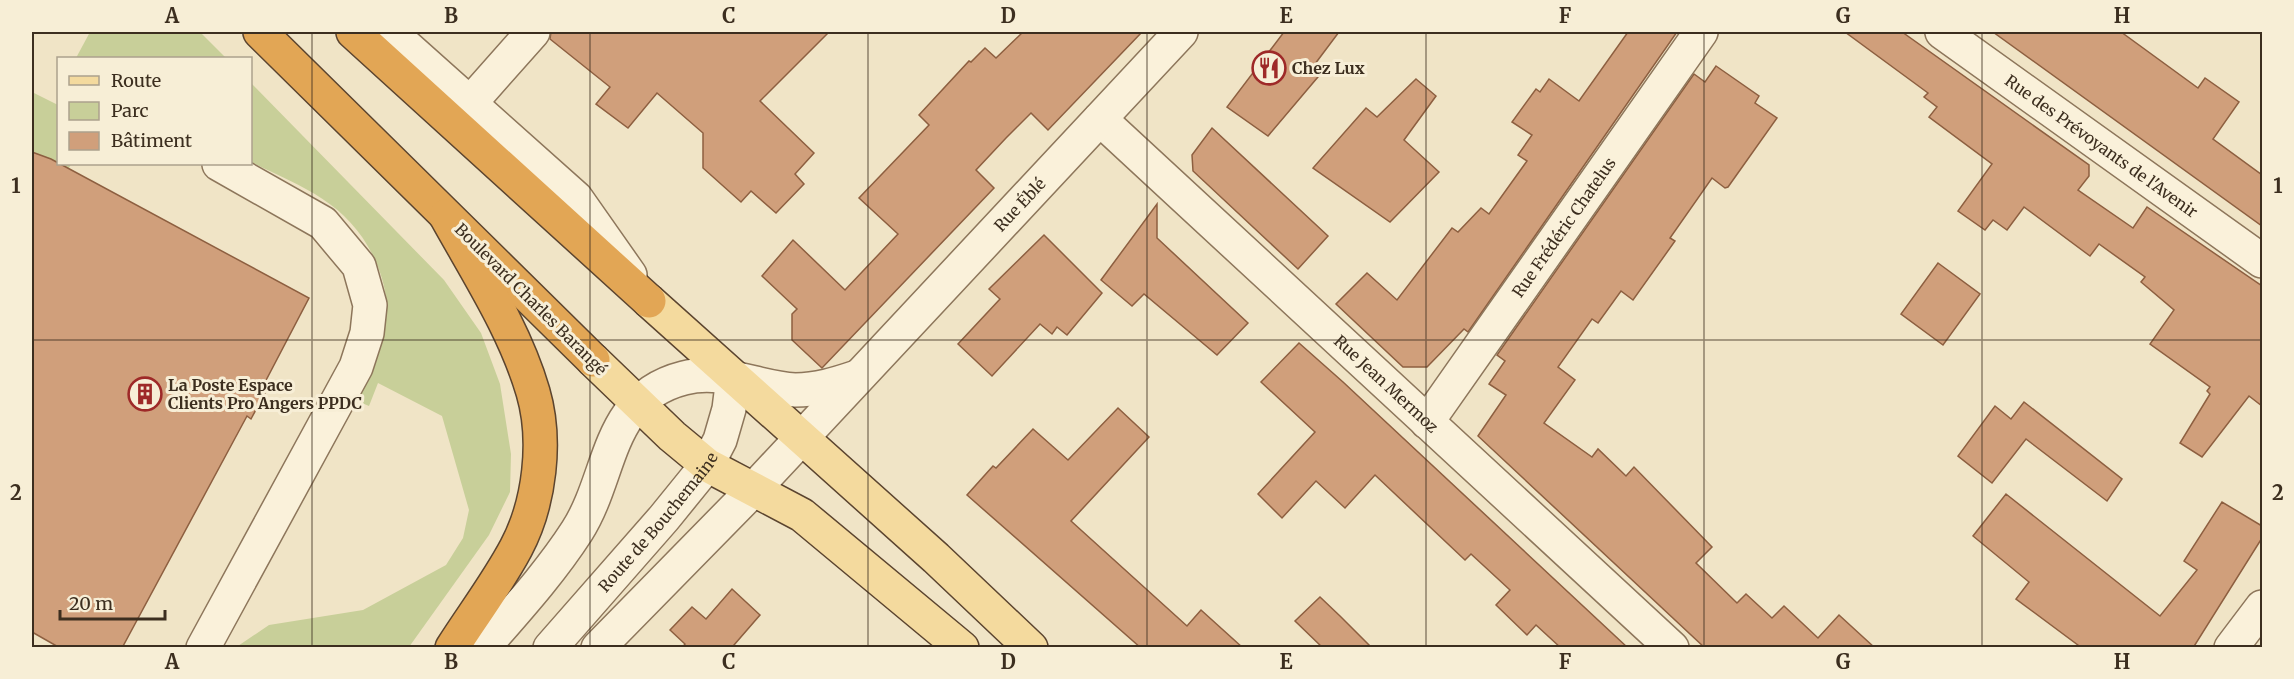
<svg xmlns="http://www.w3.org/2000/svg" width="2294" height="679" font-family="Merriweather,serif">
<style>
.green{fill:#c8cf99}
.building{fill:#d09f7b;stroke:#8d5f40;stroke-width:1.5}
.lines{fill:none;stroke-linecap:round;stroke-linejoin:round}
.minor-casing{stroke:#8d765b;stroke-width:36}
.major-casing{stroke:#5b442f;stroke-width:36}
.highway-casing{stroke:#5b442f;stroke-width:36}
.minor{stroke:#faf1da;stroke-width:33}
.major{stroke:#f4da9e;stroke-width:33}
.highway{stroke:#e2a655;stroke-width:33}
.grid{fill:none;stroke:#3c2e1f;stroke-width:1.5;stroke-opacity:0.55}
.labels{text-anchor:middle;stroke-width:6;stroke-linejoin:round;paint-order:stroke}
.poi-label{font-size:16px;font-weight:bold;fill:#3c2e1f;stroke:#f7eed6;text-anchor:start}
.street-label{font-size:16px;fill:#3c2e1f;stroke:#f7eed6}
.neatline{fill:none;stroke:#3c2e1f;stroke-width:2}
.grid-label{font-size:20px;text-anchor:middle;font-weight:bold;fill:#3c2e1f}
</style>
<rect width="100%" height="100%" fill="#f0e4c6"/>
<!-- green -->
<g class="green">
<polygon points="90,32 200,32 226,58 76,58"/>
<path d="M251,83L444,280L481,333L500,384L511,454L510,492L489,535L409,647L235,648L269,625L363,610L446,565L463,538L469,510L442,416L378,383L369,406L350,398C360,378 377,355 383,333C390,307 386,286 376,262C350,203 304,188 251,162Z"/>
<polygon points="32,92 58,105 58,164 71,164 68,170 32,151"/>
</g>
<!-- building -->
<g class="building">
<polygon points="551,32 829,32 760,101 814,153 795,174 804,184 776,213 751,191 741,202 703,168 703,133 657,93 628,128 596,104 610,87 550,39"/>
<polygon points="1023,32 1142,32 1048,130 1031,113 1006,138 976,170 994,188 822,368 792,340 792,314 797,309 762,276 793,240 845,290 898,234 859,198 929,125 919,115 969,61 971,62 985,48 996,58"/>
<polygon points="1284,32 1339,32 1315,64 1323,71 1268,136 1227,107"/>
<polygon points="1628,32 1677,32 1468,332 1464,329 1427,367 1403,367 1336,304 1367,273 1397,300 1452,228 1458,232 1481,208 1489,214 1527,161 1518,155 1532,135 1512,122 1536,89 1540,92 1549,79 1579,101"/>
<polygon points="1845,32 1902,32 2089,165 2089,176 2078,190 2133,228 2147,207 2262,286 2262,406 2249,396 2202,457 2180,443 2210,394 2207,391 2210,387 2150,344 2174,310 2141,282 2145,277 2099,244 2090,256 2024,207 2007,230 1993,220 1985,230 1958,211 1992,164 1929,117 1937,107 1924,97 1928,93"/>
<polygon points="1993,32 2121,32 2198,88 2205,78 2239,102 2213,139 2262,175 2262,226"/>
<polygon points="1716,66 1759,96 1755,103 1777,118 1728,187 1725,188 1712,178 1670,238 1675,241 1633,300 1621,291 1598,323 1592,319 1558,367 1575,380 1544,423 1592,457 1598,449 1626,476 1634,467 1712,547 1696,563 1737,603 1746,594 1772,618 1784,606 1818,638 1839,615 1875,648 1705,648 1478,436 1506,395 1489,384 1505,361 1497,355 1694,74 1705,82"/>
<polygon points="1416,79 1436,96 1404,140 1439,172 1390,222 1313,168 1366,108 1377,117"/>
<polygon points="1212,128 1328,236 1298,269 1193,171 1192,155"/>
<polygon points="32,152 51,159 309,298 262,388 266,391 251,419 247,416 122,648 60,648 32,632"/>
<polygon points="1157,204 1157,238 1248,323 1217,355 1144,294 1132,306 1101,280"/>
<polygon points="1044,235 1102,293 1067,335 1057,327 1052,334 1040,324 992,376 958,344 1000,299 989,289"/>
<polygon points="1938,263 1980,294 1943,345 1901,314"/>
<polygon points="1299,343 1343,382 1628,648 1561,648 1536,625 1527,635 1496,605 1510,590 1471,554 1465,560 1375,475 1345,508 1316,481 1282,518 1258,494 1315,432 1261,382"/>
<polygon points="2024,402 2122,479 2107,501 2026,439 1992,483 1958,456 1995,406 2011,419"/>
<polygon points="1118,408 1149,437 1071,521 1187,626 1201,610 1243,648 1141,648 967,495 993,466 996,468 1033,429 1068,460"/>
<polygon points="2006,494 2160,616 2197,570 2184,561 2222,502 2262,526 2262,538 2193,648 2082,648 2016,599 2029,582 1973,536"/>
<polygon points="732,589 760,615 734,645 737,648 682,648 685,644 670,630 692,607 706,619"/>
<polygon points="1320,597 1340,616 1372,648 1323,648 1295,621"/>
</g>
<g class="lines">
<defs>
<g id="minor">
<polyline points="390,32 576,198 630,275"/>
<path id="s1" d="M1942,32L2262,261"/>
<polyline points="471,102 533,32"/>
<path id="s2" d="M1100,119L1672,648"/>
<path id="s3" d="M1427,422L1701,32"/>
<polyline points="203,648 356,367 367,333 370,305 359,266 323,223 219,164"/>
<path d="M483,648C516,610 550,573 577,531C613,475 605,398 684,378C723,368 757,388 795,390C818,390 836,384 857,377"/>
<path id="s4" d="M550,648L664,518L707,465L720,440L729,409L733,377"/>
<path id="s5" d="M598,648L753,490L1181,32"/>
<polyline points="2231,648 2262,607"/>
</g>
<g id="major">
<polyline points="649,301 936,558 1031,648"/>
<polyline points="593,360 672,436 707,465 802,515 962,648"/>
</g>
<g id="highway">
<polyline points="260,32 593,360"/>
<polyline points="353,32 649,301"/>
<path d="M446,216C477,272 515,330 533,392C547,440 540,503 516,548C498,582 473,615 452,648"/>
</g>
</defs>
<!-- minor casing -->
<use href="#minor" class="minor-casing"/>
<!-- major casing -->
<use href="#major" class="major-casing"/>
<!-- highway casing -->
<use href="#highway" class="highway-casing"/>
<!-- minor -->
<use href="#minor" class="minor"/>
<!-- major -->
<use href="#major" class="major"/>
<!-- highway -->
<use href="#highway" class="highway"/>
</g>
<!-- grid -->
<path class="grid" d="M312,32V648M590,32V648M868,32V648M1147,32V648M1426,32V648M1704,32V648M1982,32V648M32,340H2262"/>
<!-- icons -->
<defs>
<symbol id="restaurant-ring" viewBox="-11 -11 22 22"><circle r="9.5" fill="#f7eed6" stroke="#9e2928" stroke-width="1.5"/><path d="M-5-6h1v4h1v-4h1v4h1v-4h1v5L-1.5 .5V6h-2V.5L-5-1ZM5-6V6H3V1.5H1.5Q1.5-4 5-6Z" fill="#9e2928"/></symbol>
<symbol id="building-ring" viewBox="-11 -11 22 22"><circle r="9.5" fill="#f7eed6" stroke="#9e2928" stroke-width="1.5"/><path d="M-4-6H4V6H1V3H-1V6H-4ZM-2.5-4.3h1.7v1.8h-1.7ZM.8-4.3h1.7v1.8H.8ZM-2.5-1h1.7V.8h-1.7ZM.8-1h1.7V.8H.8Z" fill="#9e2928"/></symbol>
</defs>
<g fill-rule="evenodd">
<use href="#restaurant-ring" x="1250" y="49" width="38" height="38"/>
<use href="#building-ring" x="126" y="375" width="38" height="38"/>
</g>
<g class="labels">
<!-- poi labels -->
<g class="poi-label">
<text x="1292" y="74">Chez Lux</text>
<text x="168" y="391">La Poste Espace<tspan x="168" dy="18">Clients Pro Angers PPDC</tspan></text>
</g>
<!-- street labels -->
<g class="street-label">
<text dy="6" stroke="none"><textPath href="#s1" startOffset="196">Rue des Prévoyants de l'Avenir</textPath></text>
<text dy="6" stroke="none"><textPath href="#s5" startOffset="612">Rue Éblé</textPath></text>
<text dy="6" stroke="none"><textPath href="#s3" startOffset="238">Rue Frédéric Chatelus</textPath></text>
<text transform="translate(531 299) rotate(45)" y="6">Boulevard Charles Barangé</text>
<text dy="6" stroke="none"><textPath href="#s2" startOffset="390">Rue Jean Mermoz</textPath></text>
<text dy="6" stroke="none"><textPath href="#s4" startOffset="166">Route de Bouchemaine</textPath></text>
</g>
</g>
<!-- border -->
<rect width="2294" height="679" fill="none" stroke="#f7eed6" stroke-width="66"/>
<!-- legend -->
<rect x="57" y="57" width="195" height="108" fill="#f7eed6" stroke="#aca18d" stroke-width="1.5"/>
<rect x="69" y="76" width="30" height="9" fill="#f4da9e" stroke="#aca18d" stroke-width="1.5"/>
<text x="111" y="87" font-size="18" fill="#3c2e1f">Route</text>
<rect x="69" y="102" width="30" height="18" fill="#c8cf99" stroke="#aca18d" stroke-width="1.5"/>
<text x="111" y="117" font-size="18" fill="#3c2e1f">Parc</text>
<rect x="69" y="132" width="30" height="18" fill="#d09f7b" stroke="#aca18d" stroke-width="1.5"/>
<text x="111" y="147" font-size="18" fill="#3c2e1f">Bâtiment</text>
<!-- scale -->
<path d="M60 610v9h105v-9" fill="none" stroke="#3c2e1f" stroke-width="3"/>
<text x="69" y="610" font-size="18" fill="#3c2e1f" stroke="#f7eed6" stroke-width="4.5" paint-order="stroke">20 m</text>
<rect x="33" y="33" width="2228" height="613" class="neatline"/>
<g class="grid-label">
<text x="172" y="23">A</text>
<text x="451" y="23">B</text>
<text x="729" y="23">C</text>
<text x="1008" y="23">D</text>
<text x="1286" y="23">E</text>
<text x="1565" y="23">F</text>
<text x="1843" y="23">G</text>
<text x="2122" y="23">H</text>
<text x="16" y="193">1</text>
<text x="2278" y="193">1</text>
<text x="16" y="500">2</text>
<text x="2278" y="500">2</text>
<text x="172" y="669">A</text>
<text x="451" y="669">B</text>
<text x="729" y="669">C</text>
<text x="1008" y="669">D</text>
<text x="1286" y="669">E</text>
<text x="1565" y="669">F</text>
<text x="1843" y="669">G</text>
<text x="2122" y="669">H</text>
</g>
</svg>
